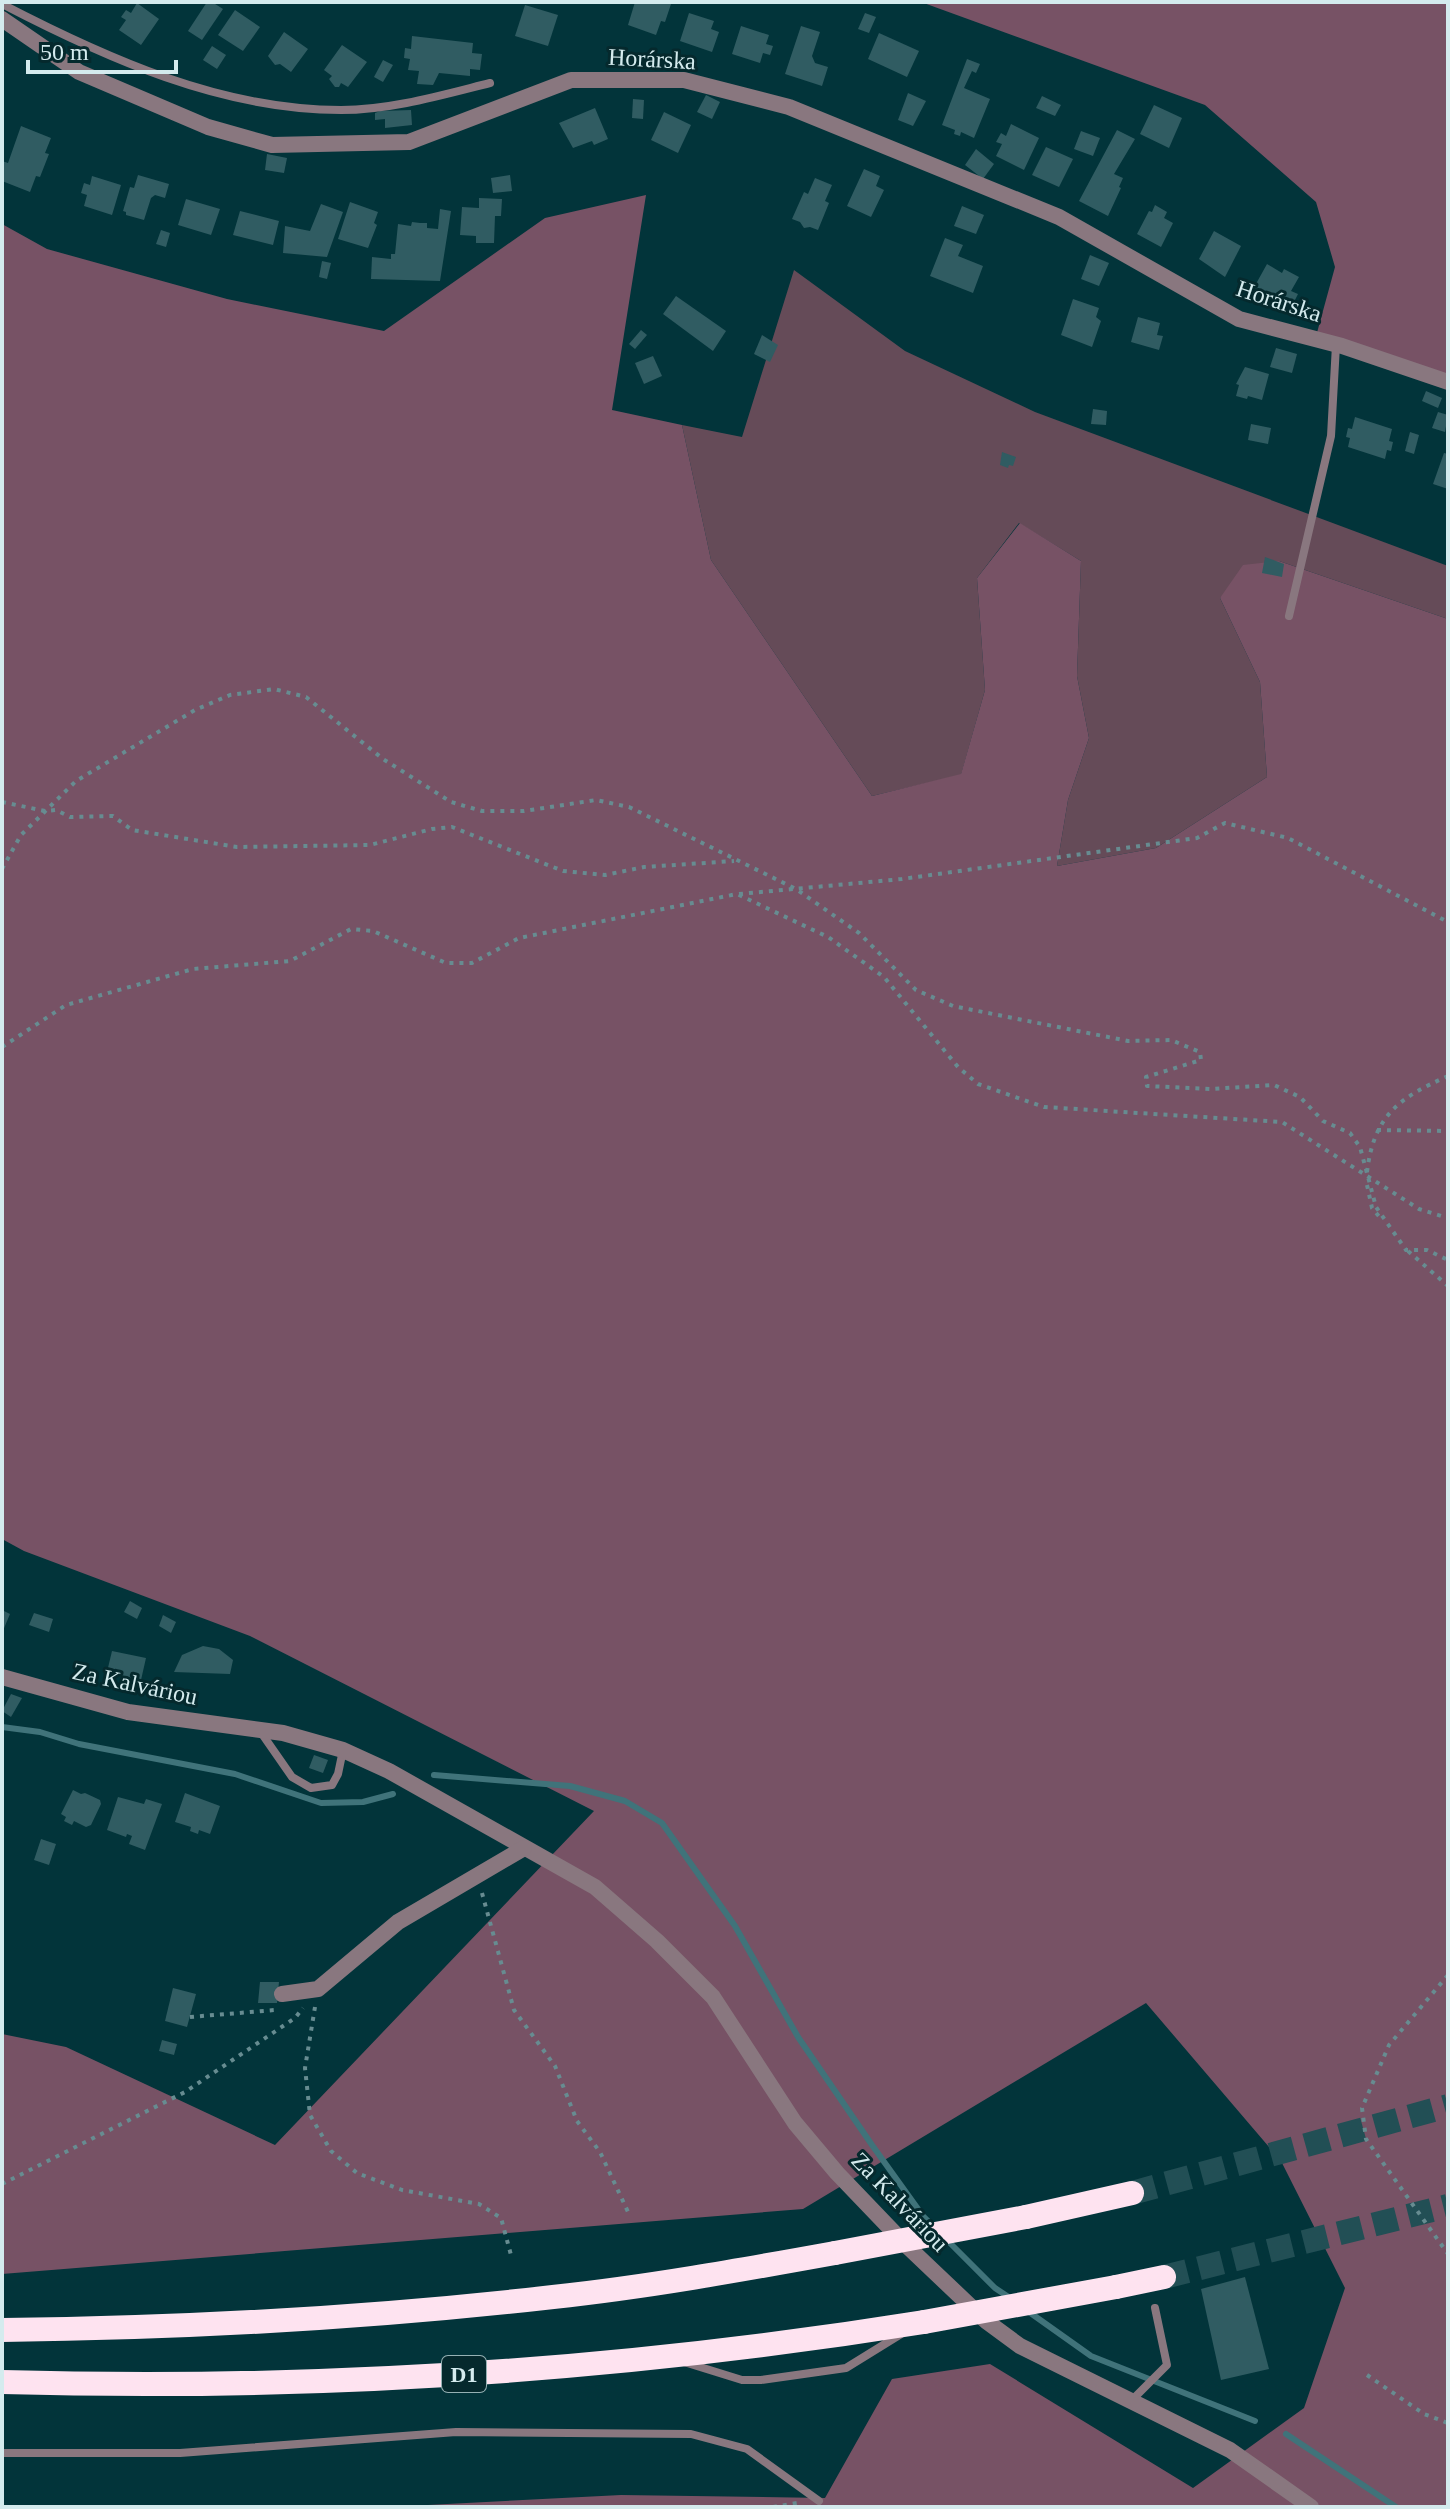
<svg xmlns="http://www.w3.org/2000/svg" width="1450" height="2509" font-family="Georgia,serif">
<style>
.green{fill:#654b58}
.forest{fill:#775265}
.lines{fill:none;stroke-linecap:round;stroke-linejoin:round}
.stream{stroke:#40737a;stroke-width:6}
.building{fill:#305c62}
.motorway-tunnel{stroke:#224f55;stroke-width:24;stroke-dasharray:24 12;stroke-linecap:butt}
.path{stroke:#678c91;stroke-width:4;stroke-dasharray:4 6;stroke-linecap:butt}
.service{stroke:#89777f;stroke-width:8}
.minor{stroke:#89777f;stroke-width:16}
.motorway{stroke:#fee3f0;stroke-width:24}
.motorway-bridge{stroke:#fee3f0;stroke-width:24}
.labels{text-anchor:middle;stroke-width:6;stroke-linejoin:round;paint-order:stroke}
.shield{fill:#05292d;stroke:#96b1b4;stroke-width:2}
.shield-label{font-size:22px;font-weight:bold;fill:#d4ebee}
.street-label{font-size:24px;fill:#d4ebee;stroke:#05292d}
</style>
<rect width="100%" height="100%" fill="#02343a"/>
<!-- green -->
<polygon class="green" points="794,270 905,351 1035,412 1448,566 1448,619 1279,561 1220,598 1260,682 1267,777 1156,848 1057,866 1068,800 1089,738 1077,676 1081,561 1019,523 977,578 985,690 961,775 872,796 711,560 682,425 742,437"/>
<!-- forest -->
<g class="forest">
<polygon points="921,2 1448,2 1448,383 1315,340 1335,267 1316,202 1205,105"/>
<polygon points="646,195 612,410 682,425 711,560 872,796 961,774 985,690 977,578 1020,523 1081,561 1077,676 1089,738 1068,800 1057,866 1156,848 1267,777 1260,682 1220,598 1243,565 1279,561 1448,619 1448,2507 389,2507 621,2495 825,2498 892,2379 990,2364 1193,2488 1304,2408 1345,2288 1281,2161 1146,2003 803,2209 2,2274 2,2034 66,2047 275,2145 594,1811 250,1636 24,1551 2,1539 2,224 47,249 227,299 384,331 545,218"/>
</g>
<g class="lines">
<!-- stream -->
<g class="stream">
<polyline points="2,1727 40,1732 79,1744 235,1774 321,1803 363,1802 393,1794"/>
<polyline points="434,1775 570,1786 625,1801 662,1823 735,1926 798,2037 872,2145 923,2216 934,2227"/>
<polyline points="945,2238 995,2288 1010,2298"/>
<polyline points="1029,2312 1091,2356 1255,2421"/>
<polyline points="1286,2434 1396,2507"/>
</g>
</g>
<!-- building -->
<g class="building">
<polygon points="207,2 212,2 223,9 202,40 188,31"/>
<polygon points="635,2 671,4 665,22 661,21 656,35 628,25"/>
<polygon points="137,3 159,19 141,45 119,30 126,20 121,17 126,10 131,13"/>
<polygon points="525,5 558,15 548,46 515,36"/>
<polygon points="235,10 260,27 243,51 218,35"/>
<polygon points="689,13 714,21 711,29 719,32 712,52 680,41"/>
<polygon points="865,13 876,17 869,33 858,29"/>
<polygon points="741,26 769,35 766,44 773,46 770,55 763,53 760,63 732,54"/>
<polygon points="801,26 820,32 812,56 815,63 828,67 822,86 785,74"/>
<polygon points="284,32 308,49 291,72 280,64 275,65 268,56"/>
<polygon points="879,33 919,51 907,77 868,59"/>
<polygon points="412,36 473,43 472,53 482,54 480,70 470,69 470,76 439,73 433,85 417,84 419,71 408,70 410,59 404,58 405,48 411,49"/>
<polygon points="342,45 367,62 348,87 341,83 339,87 335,87 329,79 332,76 324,70"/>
<polygon points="212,46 226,55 217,69 203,60"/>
<polygon points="967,59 980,64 976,73 972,71 964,88 990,99 974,138 961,132 960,136 954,134 955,130 942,125"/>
<polygon points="383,60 393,65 383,82 374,77"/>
<polygon points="908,93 926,101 913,126 898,120"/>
<polygon points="706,95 720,102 712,119 697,112"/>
<polygon points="1042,96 1061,105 1055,116 1036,108"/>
<polygon points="633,99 644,100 643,119 632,118"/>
<polygon points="1154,105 1182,118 1169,148 1140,134"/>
<polygon points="595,108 608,139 594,145 592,141 573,148 559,123"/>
<polygon points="411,110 412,125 385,128 385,119 375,120 375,113 380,111"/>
<polygon points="664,112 691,125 678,153 651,140"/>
<polygon points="1011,124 1039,138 1024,170 996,156 1002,144 996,142 1001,133 1006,136"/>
<polygon points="21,126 51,138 45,153 49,154 40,177 36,176 30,192 2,181 2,161 8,163"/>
<polygon points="1117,130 1135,139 1114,174 1123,178 1119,187 1121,188 1108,216 1079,201"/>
<polygon points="1081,131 1100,138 1093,156 1074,149"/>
<polygon points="1046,147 1073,159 1059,187 1032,175"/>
<polygon points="976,149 994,164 983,179 965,165"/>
<polygon points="267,154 287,158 284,173 265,170"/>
<polygon points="864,169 880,176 876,186 884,190 871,217 847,206"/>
<polygon points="138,175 169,184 165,198 155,195 151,198 144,220 126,215 126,212 123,211 130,187 134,188"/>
<polygon points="510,175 512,191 493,193 491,178"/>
<polygon points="92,176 121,185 112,215 84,206 87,195 81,193 84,183 90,185"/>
<polygon points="815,178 832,185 825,201 829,203 818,230 810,227 804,228 800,222 792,219 804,192 808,194"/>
<polygon points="479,198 502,199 501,216 495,216 494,243 476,243 476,236 460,235 462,207 479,208"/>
<polygon points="186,199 220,209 211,235 178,225"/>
<polygon points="350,202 378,212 374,223 377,225 368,248 338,239"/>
<polygon points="321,204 343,212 327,257 283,253 285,226 310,231"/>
<polygon points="1155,205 1167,212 1164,218 1173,223 1161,247 1137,234 1149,211 1152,212"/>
<polygon points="962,206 984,215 976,234 954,226"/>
<polygon points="440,209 451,211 440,281 371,279 372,257 391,259 391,254 395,254 398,224 411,226 412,222 420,223 427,223 427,228 438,229"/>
<polygon points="240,211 279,221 273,245 233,235"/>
<polygon points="161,230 170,233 166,247 156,244"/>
<polygon points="1214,231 1241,246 1225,277 1199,259"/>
<polygon points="945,238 963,245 958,256 983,266 973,293 930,276"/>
<polygon points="1090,255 1109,263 1099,286 1081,279"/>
<polygon points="322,261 331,263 327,279 319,277"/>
<polygon points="1267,264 1282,273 1284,269 1299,277 1291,291 1298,294 1294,302 1287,298 1282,307 1252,291"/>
<polygon points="676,296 726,331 713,351 663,314"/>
<polygon points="1073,299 1099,308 1096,317 1101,321 1092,347 1061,335"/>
<polygon points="1138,317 1160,323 1157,335 1163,336 1159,350 1131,342"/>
<polygon points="641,330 647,335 635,349 629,344"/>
<polygon points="762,335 778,345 770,362 754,354"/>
<polygon points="1276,348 1297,354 1292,373 1270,367"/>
<polygon points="653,356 662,376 644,384 635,363"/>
<polygon points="1245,367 1269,374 1262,400 1248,396 1247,399 1236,396 1239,385 1236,384"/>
<polygon points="1426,391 1442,398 1438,408 1422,401"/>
<polygon points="1093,409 1107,411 1106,425 1091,424"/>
<polygon points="1438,412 1448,415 1445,432 1432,428"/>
<polygon points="1355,417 1392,429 1389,441 1393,442 1391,451 1387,450 1385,459 1348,447 1350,438 1346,437 1348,428 1352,429"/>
<polygon points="1251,424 1271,428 1268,444 1248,440"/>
<polygon points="1410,432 1419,435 1414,454 1405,451"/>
<polygon points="1002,452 1016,457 1013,466 1009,465 1008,468 1000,465"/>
<polygon points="1444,453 1448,454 1448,489 1433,484"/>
<polygon points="1265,557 1284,564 1282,577 1262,573"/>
<polygon points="130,1601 142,1608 137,1619 124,1612"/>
<polygon points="2,1610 10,1614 2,1633"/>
<polygon points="34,1613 53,1619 49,1632 29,1625"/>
<polygon points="163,1615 176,1622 171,1633 159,1626"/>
<polygon points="203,1646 219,1649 233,1660 230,1674 174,1672 182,1655"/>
<polygon points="112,1651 146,1658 141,1680 107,1672"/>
<polygon points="11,1694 22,1698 11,1717 2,1711"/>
<polygon points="314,1755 328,1760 323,1773 309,1768"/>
<polygon points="73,1790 81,1794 85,1793 100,1800 101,1804 91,1825 86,1827 74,1821 72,1825 64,1821 66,1817 61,1814"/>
<polygon points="185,1793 220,1806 210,1834 199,1830 198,1834 190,1831 191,1827 175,1822"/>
<polygon points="118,1797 144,1804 146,1799 162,1804 145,1850 129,1844 132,1836 127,1834 126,1837 107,1830"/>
<polygon points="41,1839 56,1844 49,1865 34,1860"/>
<polygon points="260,1982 279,1982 277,2003 258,2003"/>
<polygon points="173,1988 196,1994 187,2027 165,2021"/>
<polygon points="162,2040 177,2044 174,2055 159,2051"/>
<polygon points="1245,2277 1269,2369 1221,2380 1201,2289"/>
</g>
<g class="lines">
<!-- motorway-tunnel -->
<g class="motorway-tunnel">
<polyline points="1132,2193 1448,2106"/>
<polyline points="1164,2277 1448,2206"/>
</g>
<!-- path -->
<g class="path">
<polyline points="2,802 45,811 56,810 70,817 113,816 132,830 237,847 370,845 432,829 452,827 563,871 605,875 644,867 734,861"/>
<polyline points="2,869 21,835 76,781 195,710 230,695 274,689 306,697 383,759 451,802 482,811 524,811 596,800 629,807 796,889 859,933 916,990 953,1006 1128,1041 1171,1040 1200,1052 1201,1060 1146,1077 1147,1086 1211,1089 1274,1085 1300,1097 1323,1121 1350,1133 1360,1147 1376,1207 1406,1250 1427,1250 1448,1260"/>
<polyline points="739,894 902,879 1197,838 1225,823 1288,838 1448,922"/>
<polyline points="2,1047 66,1005 193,969 290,961 351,929 373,931 446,963 472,963 519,938 737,894 828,937 884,977 958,1067 978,1084 1044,1107 1282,1122 1419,1209 1448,1218"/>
<polyline points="1377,1130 1448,1131"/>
<path d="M1367,1172C1374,1115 1399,1098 1448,1076"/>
<polyline points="1367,1185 1372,1208 1382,1220"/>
<polyline points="1408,1251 1448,1286"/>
<polyline points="482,1893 514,2010 555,2066 577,2121 600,2152 629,2214"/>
<polyline points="1448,1975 1389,2045 1362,2108 1366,2139 1448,2254"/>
<polyline points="315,2007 305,2068 310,2115 331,2151 357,2173 402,2190 479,2204 501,2218 511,2255"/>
<polyline points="190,2017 275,2010"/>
<polyline points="2,2184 185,2092 295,2018 303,2008"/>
<polyline points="1367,2375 1424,2414 1448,2423"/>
<polyline points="773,2507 797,2503"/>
</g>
<!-- service -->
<g class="service">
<path d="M2,4C106,58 221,110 341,110C391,110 442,95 490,83"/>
<polyline points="1289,616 1331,436 1336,345"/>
<polyline points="260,1731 292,1777 311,1788 332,1785 338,1774 343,1750"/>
<polyline points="684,2362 742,2380 761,2380 846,2368 901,2334"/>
<polyline points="1131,2401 1167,2365 1155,2308"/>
<polyline points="2,2453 180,2453 456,2432 691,2434 747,2449 819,2501"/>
</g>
<!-- minor -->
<g class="minor">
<polyline points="2,19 79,72 208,127 272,145 409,142 571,80 684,80 789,107 1059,217 1239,319 1342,346 1448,382"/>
<polyline points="2,1677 128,1712 283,1733 343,1750 389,1771 595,1887 657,1941 713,1997 795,2123 837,2173 906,2245 986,2321 1020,2346 1230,2450 1311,2507"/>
<polyline points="282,1994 318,1989 398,1922 524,1848"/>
</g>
<!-- motorway -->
<g class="motorway">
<polyline points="1026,2217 1132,2193"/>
<polyline points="1116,2287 1164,2277"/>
<path d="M2,2330C186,2328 370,2318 553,2297C647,2287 741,2270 835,2253"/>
<path d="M2,2382C311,2391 619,2371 924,2322"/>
</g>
<!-- motorway-bridge -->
<g class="motorway-bridge">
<polyline points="835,2253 1026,2217"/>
<polyline points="924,2322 1116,2287"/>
</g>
</g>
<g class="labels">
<!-- shield labels -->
<rect class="shield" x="442" y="2356" width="44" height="36" rx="6"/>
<g class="shield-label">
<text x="464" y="2382">D1</text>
</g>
<!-- street labels -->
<g class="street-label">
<text transform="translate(652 59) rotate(3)" y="8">Horárska</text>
<text transform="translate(1279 301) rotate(18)" y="8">Horárska</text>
<text transform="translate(135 1684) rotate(12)" y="8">Za Kalváriou</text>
<text transform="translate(900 2202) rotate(46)" y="8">Za Kalváriou</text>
</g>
</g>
<!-- border -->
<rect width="1450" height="2509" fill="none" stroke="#d4ebee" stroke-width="8"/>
<!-- scale -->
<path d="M28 60v12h148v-12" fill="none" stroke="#d4ebee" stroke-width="4"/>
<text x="40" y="60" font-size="24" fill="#d4ebee" stroke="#05292d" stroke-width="6" paint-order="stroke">50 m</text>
</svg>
